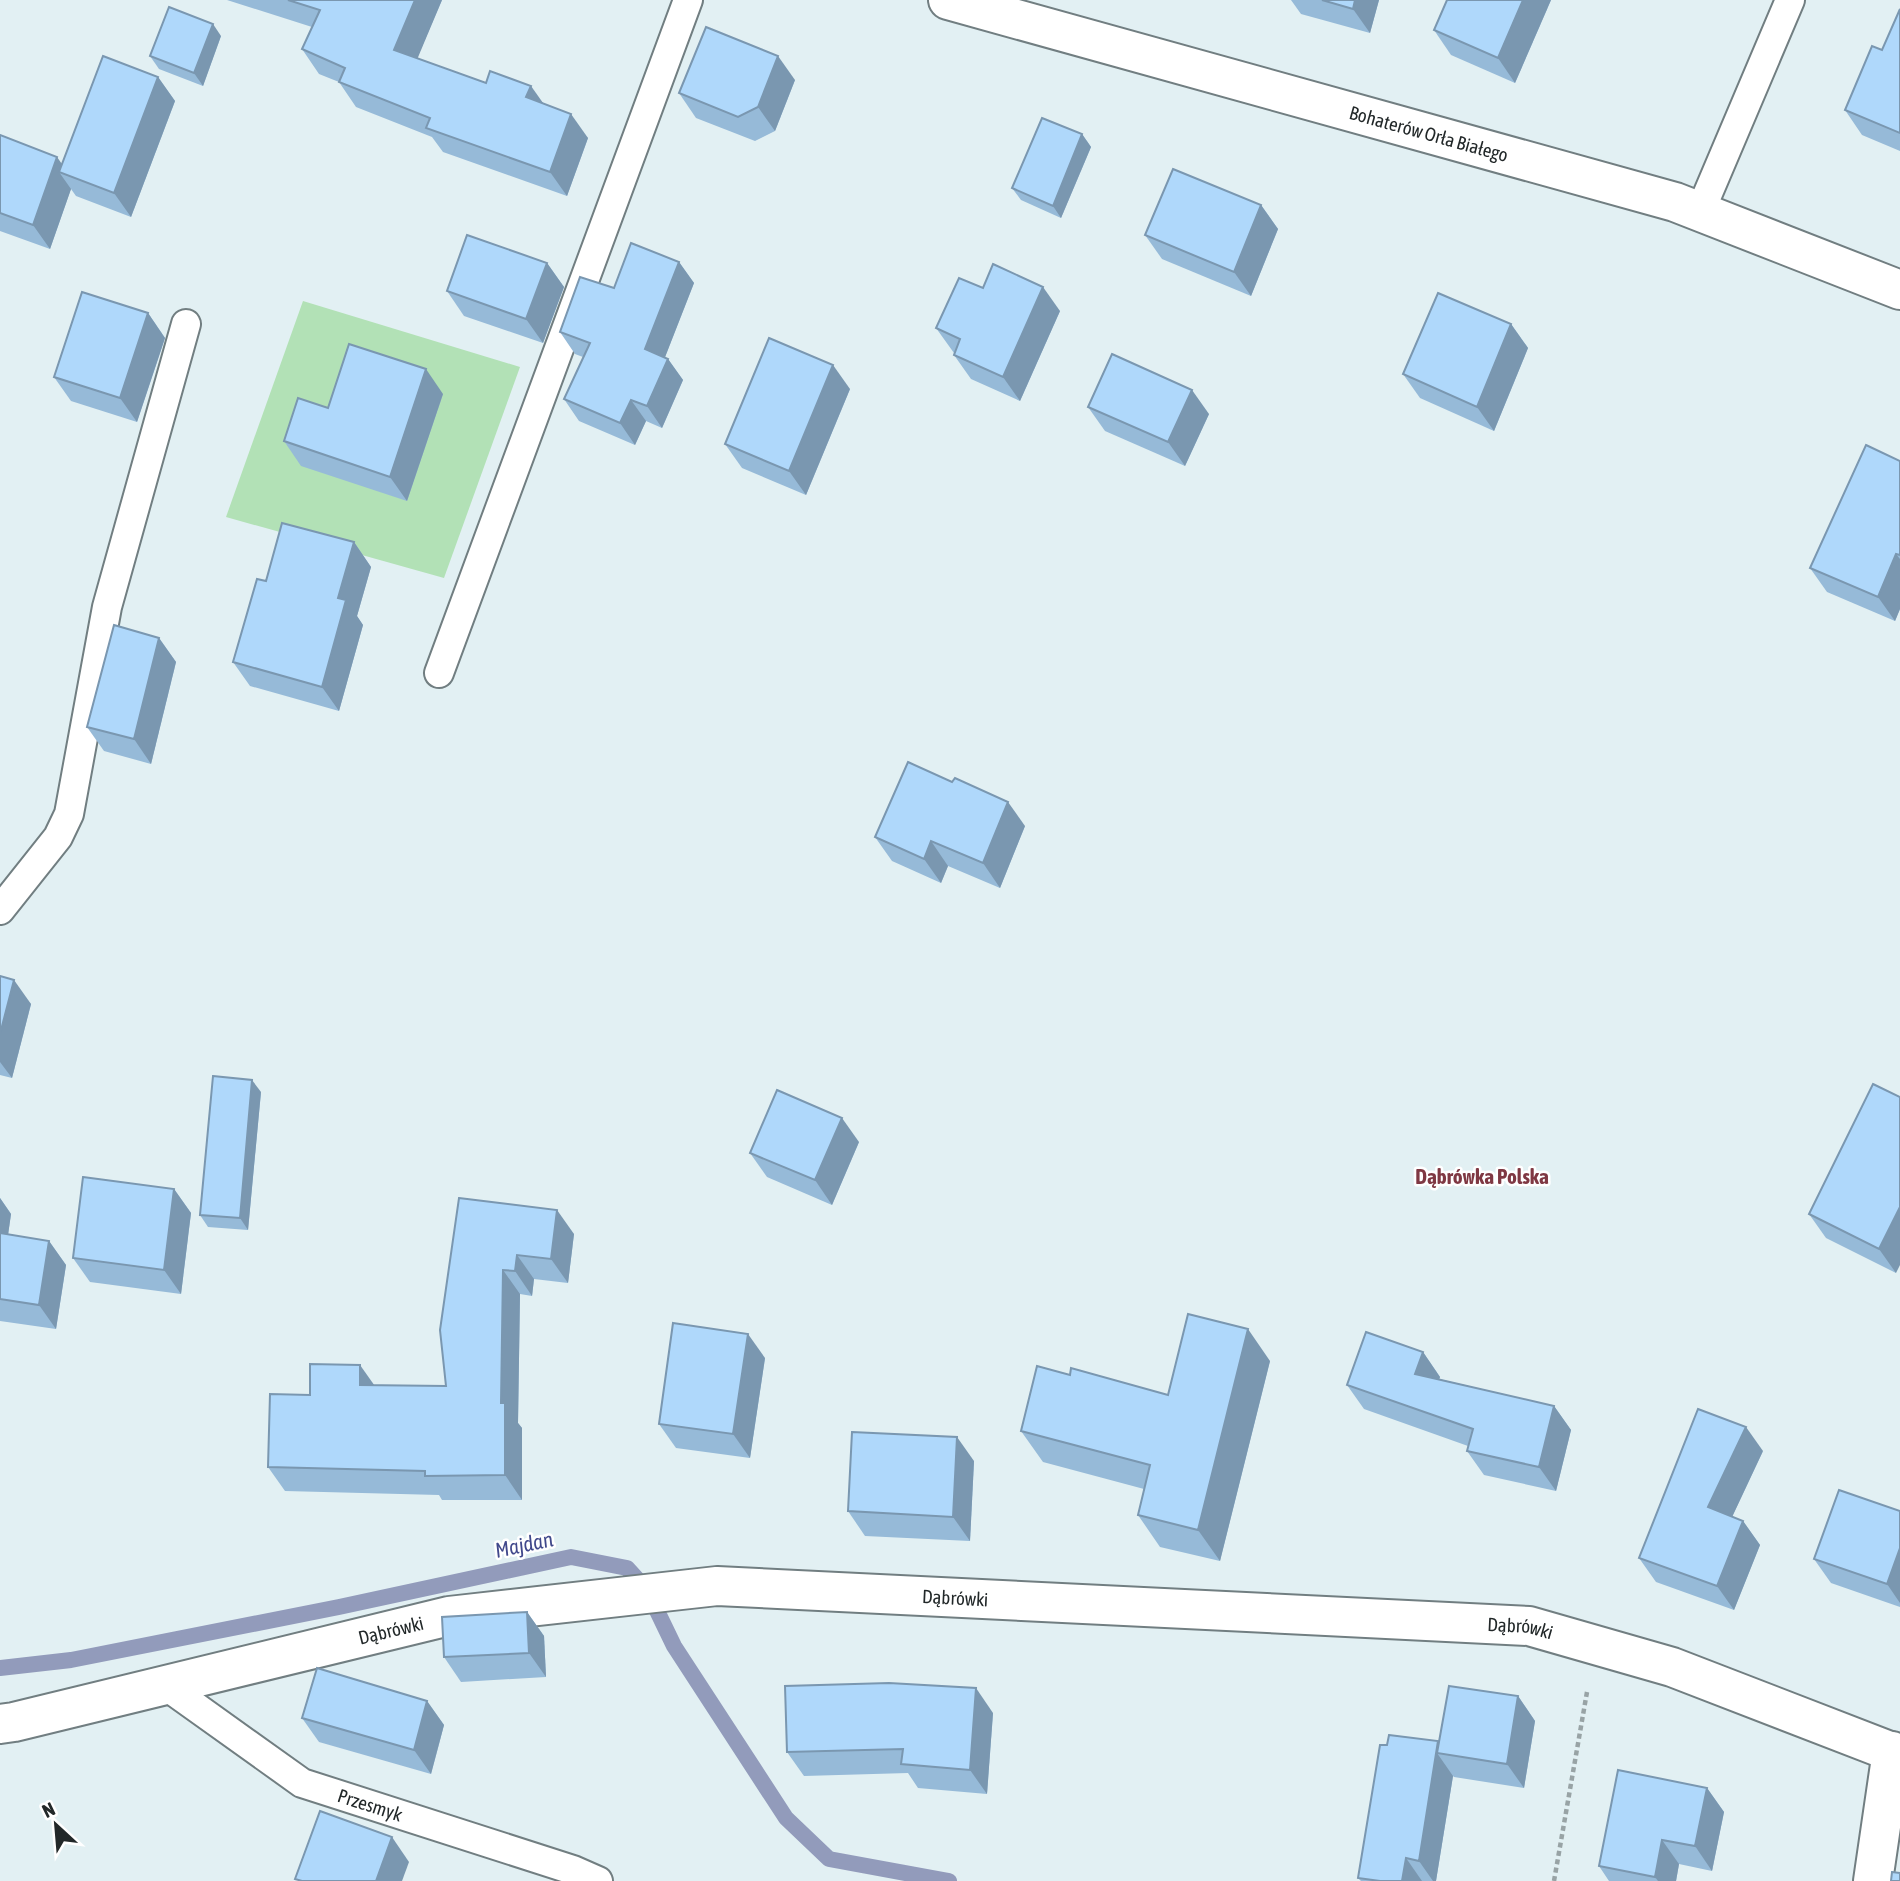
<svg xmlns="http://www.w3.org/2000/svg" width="1900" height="1881" font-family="'Asap Condensed',sans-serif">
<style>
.green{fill:#b2e1b6}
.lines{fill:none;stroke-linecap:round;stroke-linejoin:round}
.stream{stroke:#929bbb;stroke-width:16}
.lane-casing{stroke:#717e81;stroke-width:32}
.street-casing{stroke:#717e81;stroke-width:42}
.path{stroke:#98a3a5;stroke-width:4.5;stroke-dasharray:5 3.5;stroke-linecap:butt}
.lane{stroke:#fff;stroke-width:28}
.street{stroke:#fff;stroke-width:38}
.wall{fill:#96bad8}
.shaded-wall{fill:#7a97b0}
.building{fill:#afd8fb;stroke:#7a97b0;stroke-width:2}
.labels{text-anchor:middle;stroke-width:5;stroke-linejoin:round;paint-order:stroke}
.street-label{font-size:19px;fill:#222829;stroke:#fff}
.neighbourhood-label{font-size:21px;font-weight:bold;fill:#7f3843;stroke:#fff}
.water-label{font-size:21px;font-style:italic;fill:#40488b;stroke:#fff}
</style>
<rect width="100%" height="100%" fill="#e2f0f3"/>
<!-- green -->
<polygon class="green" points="303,301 520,367 444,578 226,517"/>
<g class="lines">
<!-- stream -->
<polyline class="stream" points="0,1668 71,1660 339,1607 571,1557 627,1568 647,1590 674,1646 786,1818 829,1859 949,1881"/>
<defs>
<g id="lane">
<polyline points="1700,212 1790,0"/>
<polyline points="439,673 688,0"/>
<polyline points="0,910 58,837 69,814 107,607 186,324"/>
<path id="s1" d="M165,1685L302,1783L573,1870L598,1881"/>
</g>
<g id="street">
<path id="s2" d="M948,0L1675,202L1900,290"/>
<path id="s3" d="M0,1724L14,1722L449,1616L717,1586L1529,1626L1672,1667L1900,1755"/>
<polyline points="1873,1881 1892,1751"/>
</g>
</defs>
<!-- lane casing -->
<use href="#lane" class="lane-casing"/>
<!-- street casing -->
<use href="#street" class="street-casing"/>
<!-- path -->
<polyline class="path" points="1554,1881 1587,1692"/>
<!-- lane -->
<use href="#lane" class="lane"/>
<!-- street -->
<use href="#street" class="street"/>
</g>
<!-- wall -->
<g class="wall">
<polygon points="227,0 442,0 417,58 543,103 588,138 567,196 443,152 432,137 356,107 339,82 319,74 302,49 312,27"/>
<polygon points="1291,0 1379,0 1370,33 1301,14"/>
<polygon points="1447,0 1551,0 1515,83 1451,55 1434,30"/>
<polygon points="1900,9 1900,151 1862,135 1845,110 1882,50"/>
<polygon points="221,36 203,86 159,69 150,56"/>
<polygon points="158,77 175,101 131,217 76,196 71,189 50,249 0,231 0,135 62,164"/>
<polygon points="795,80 775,131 755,141 696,118 679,93"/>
<polygon points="1082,134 1091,147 1061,218 1021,200 1012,188"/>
<polygon points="1261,205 1278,229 1251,296 1162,259 1145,235"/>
<polygon points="679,262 694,283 665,357 668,359 683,380 662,428 646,421 635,445 579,421 564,399 583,357 575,354 560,332 614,288"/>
<polygon points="547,263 564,287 543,343 464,316 447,291"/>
<polygon points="1060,311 1020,401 971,379 954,355 954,353 936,328"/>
<polygon points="148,313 165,338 137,422 71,401 54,377"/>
<polygon points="1511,324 1528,348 1494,431 1420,398 1403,374"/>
<polygon points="850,389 806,495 742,468 725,444"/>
<polygon points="443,394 407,501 301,466 284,441 328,408"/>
<polygon points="1088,407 1209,414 1185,466 1105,431"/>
<polygon points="1900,461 1900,609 1895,621 1827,592 1810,568"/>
<polygon points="354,542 371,567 357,616 363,625 339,711 250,686 233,662 266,581"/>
<polygon points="159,638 176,662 151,764 104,751 87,727"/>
<polygon points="1025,826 1000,888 948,866 941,883 892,861 875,837"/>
<polygon points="0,976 31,1004 12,1078 0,1075"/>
<polygon points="261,1092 248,1230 208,1227 200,1215"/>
<polygon points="1900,1097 1896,1273 1826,1238 1809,1214"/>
<polygon points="859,1142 832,1205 767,1177 750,1153"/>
<polygon points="174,1189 191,1213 181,1294 90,1282 73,1258"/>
<polygon points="0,1198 11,1214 8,1235 49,1241 66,1265 56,1329 0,1321"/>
<polygon points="459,1198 574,1234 568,1283 534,1279 532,1296 520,1294 518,1423 522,1428 522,1500 442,1500 439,1495 285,1491 268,1467 310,1395 374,1385 446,1386"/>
<polygon points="1423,1352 1440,1377 1439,1379 1554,1406 1571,1430 1556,1491 1484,1475 1467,1451 1468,1446 1364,1409 1347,1385"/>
<polygon points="765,1358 750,1458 676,1448 659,1424"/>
<polygon points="1270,1361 1220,1561 1160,1547 1138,1515 1144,1489 1043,1462 1021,1431 1070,1375 1168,1395"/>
<polygon points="1763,1451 1732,1517 1743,1521 1760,1545 1734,1610 1656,1582 1639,1558"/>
<polygon points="974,1461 970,1541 865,1536 848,1511"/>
<polygon points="1900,1511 1900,1607 1831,1583 1814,1559"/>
<polygon points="527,1612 544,1636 546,1677 461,1682 444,1657"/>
<polygon points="1518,1696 1535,1721 1524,1788 1454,1777 1453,1776 1436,1881 1361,1881 1358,1878 1387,1745 1439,1743"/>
<polygon points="427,1701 444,1725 431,1774 319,1742 302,1718"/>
<polygon points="993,1713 987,1794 918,1788 908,1773 804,1776 787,1752"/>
<polygon points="1707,1788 1724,1812 1712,1871 1679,1864 1676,1881 1609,1881 1599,1866"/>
</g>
<!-- shaded-wall -->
<g class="shaded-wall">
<polygon points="415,0 442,0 411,74 394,50"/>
<polygon points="1355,0 1379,0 1370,33 1353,9"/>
<polygon points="1523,0 1551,0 1515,83 1498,58"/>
<polygon points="213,24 221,36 203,86 194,73"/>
<polygon points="778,56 795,80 775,131 758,107"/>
<polygon points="158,77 175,101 131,217 114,193"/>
<polygon points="531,86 548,110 526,97"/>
<polygon points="571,114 588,138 567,196 550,172"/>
<polygon points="1082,134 1091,147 1061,218 1053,206"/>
<polygon points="57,157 71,177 59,172 71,189 50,249 33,225"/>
<polygon points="1261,205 1278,229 1251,296 1234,272"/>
<polygon points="679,262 694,283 660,370 645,349"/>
<polygon points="547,263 564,287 543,343 526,319"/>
<polygon points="1043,287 1060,311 1020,401 1003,377"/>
<polygon points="148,313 165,338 137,422 120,398"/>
<polygon points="1511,324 1528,348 1494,431 1477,407"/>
<polygon points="668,359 683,380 662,428 647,406"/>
<polygon points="833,365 850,389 806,495 789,471"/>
<polygon points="426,369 443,394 407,501 390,477"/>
<polygon points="1192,390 1209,414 1185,466 1168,442"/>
<polygon points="631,400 646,421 635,445 620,423"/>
<polygon points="354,542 371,567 357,616 363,625 339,711 322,687 338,598"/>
<polygon points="1896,554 1900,559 1900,609 1895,621 1878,597"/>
<polygon points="159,638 176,662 151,764 134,739"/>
<polygon points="1008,802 1025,826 1000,888 983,863"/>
<polygon points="931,841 948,866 941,883 924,859"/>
<polygon points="14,980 31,1004 12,1078 0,1062 0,1034"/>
<polygon points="252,1080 261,1092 248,1230 240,1218"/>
<polygon points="842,1118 859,1142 832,1205 815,1180"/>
<polygon points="174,1189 191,1213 181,1294 164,1270"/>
<polygon points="0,1198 11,1214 2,1277 0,1274"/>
<polygon points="1900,1207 1900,1265 1896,1273 1879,1249"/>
<polygon points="557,1210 574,1234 568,1283 551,1259"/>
<polygon points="49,1241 66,1265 56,1329 39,1305"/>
<polygon points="517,1255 534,1279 532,1296 515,1271"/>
<polygon points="503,1270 520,1294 518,1423 522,1428 522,1500 505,1475 501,1403"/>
<polygon points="1248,1329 1270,1361 1220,1561 1198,1530"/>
<polygon points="748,1334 765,1358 750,1458 733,1434"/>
<polygon points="1423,1352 1440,1377 1432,1398 1415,1374"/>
<polygon points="360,1365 377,1389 360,1385"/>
<polygon points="1554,1406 1571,1430 1556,1491 1539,1467"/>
<polygon points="1746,1427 1763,1451 1725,1532 1708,1507"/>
<polygon points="957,1437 974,1461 970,1541 953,1517"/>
<polygon points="1743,1521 1760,1545 1734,1610 1717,1586"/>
<polygon points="1900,1548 1900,1603 1887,1584"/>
<polygon points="527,1612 544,1636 546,1677 529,1653"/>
<polygon points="976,1688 993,1713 987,1794 970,1770"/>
<polygon points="1518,1696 1535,1721 1524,1788 1507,1764"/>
<polygon points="427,1701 444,1725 431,1774 414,1750"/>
<polygon points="1438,1741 1447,1754 1437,1753 1453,1776 1436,1881 1433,1881 1419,1861"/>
<polygon points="1707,1788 1724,1812 1712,1871 1695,1846"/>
<polygon points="392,1837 409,1862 402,1881 376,1881"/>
<polygon points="1662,1840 1679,1864 1676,1881 1658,1881 1655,1877"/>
<polygon points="1406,1858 1422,1881 1402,1881"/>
</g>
<!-- building -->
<g class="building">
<polygon points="288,0 415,0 394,50 486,83 490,71 531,86 526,97 571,114 550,172 426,128 430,118 339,82 345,68 302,49 320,10"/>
<polygon points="1322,0 1355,0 1353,9"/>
<polygon points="1447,0 1523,0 1498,58 1434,30"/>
<polygon points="169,7 213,24 194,73 150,56"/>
<polygon points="1900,9 1900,133 1845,110 1872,46 1882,50"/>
<polygon points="706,27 778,56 758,107 738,117 679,93"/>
<polygon points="103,56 158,77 114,193 59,172"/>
<polygon points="1042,118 1082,134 1053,206 1012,188"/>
<polygon points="0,135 57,157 33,225 0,213"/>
<polygon points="1173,169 1261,205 1234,272 1145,235"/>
<polygon points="467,235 547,263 526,319 447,291"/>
<polygon points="631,243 679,262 645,349 668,359 647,406 631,400 620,423 564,399 590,343 560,332 580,277 614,288"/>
<polygon points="993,264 1043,287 1003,377 954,355 960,339 936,328 959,278 983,288"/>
<polygon points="82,292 148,313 120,398 54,377"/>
<polygon points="1438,293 1511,324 1477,407 1403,374"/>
<polygon points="769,338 833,365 789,471 725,444"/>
<polygon points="349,344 426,369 390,477 284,441 298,398 328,408"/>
<polygon points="1112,354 1192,390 1168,442 1088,407"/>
<polygon points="1866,445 1900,461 1900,555 1896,554 1878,597 1810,568"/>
<polygon points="282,523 354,542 338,598 346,600 322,687 233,662 257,579 266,581"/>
<polygon points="114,625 159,638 134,739 87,727"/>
<polygon points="908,762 952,782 955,778 1008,802 983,863 931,841 924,859 875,837"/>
<polygon points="0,976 14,980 0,1034"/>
<polygon points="213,1076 252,1080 240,1218 200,1215"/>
<polygon points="1873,1084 1900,1097 1900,1207 1879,1249 1809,1214"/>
<polygon points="777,1090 842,1118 815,1180 750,1153"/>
<polygon points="83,1177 174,1189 164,1270 73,1258"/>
<polygon points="459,1198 557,1210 551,1259 517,1255 515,1271 503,1270 501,1403 505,1403 505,1475 425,1476 425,1471 268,1467 270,1394 310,1395 310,1364 360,1365 360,1385 446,1386 440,1330"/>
<polygon points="0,1233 49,1241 39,1305 0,1299"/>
<polygon points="1188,1314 1248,1329 1198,1530 1138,1515 1150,1465 1021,1431 1037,1366 1070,1375 1071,1368 1168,1395"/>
<polygon points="673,1323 748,1334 733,1434 659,1424"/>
<polygon points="1366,1332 1423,1352 1415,1374 1554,1406 1539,1467 1467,1451 1473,1429 1347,1385"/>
<polygon points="1698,1409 1746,1427 1708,1507 1743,1521 1717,1586 1639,1558"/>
<polygon points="852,1432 957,1437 953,1517 848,1511"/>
<polygon points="1839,1490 1900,1511 1900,1548 1887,1584 1814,1559"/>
<polygon points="527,1612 529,1653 444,1657 442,1617"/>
<polygon points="317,1668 427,1701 414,1750 302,1718"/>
<polygon points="889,1683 976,1688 970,1770 901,1764 903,1749 787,1752 785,1686"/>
<polygon points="1449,1686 1518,1696 1507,1764 1437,1753"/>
<polygon points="1389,1735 1438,1741 1419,1861 1406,1858 1402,1881 1380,1881 1358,1878 1380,1745 1387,1745"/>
<polygon points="1618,1770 1707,1788 1695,1846 1662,1840 1655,1877 1599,1866"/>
<polygon points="320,1811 392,1837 376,1881 302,1881 295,1879"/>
<polygon points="1892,1872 1900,1873 1900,1881 1891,1881"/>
</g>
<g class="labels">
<!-- street labels -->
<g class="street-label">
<text dy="7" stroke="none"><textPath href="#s2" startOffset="499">Bohaterów Orła Białego</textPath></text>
<text dy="7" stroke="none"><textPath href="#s3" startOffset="970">Dąbrówki</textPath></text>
<text dy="7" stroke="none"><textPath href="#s3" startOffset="1536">Dąbrówki</textPath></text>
<text dy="7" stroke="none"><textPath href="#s3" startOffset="402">Dąbrówki</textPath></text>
<text dy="7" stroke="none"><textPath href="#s1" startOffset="240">Przesmyk</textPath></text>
</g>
<!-- neighbourhood labels -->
<g class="neighbourhood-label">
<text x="1482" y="1184">Dąbrówka Polska</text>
</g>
<!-- water labels -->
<g class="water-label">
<text transform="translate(524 1545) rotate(-12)" y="7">Majdan</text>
</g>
</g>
<!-- north arrow -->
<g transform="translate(56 1825) rotate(334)" stroke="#ffffff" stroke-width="5" paint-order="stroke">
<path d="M0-5L12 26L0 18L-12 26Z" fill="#222829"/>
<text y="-10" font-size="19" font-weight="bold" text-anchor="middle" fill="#222829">N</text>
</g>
</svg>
